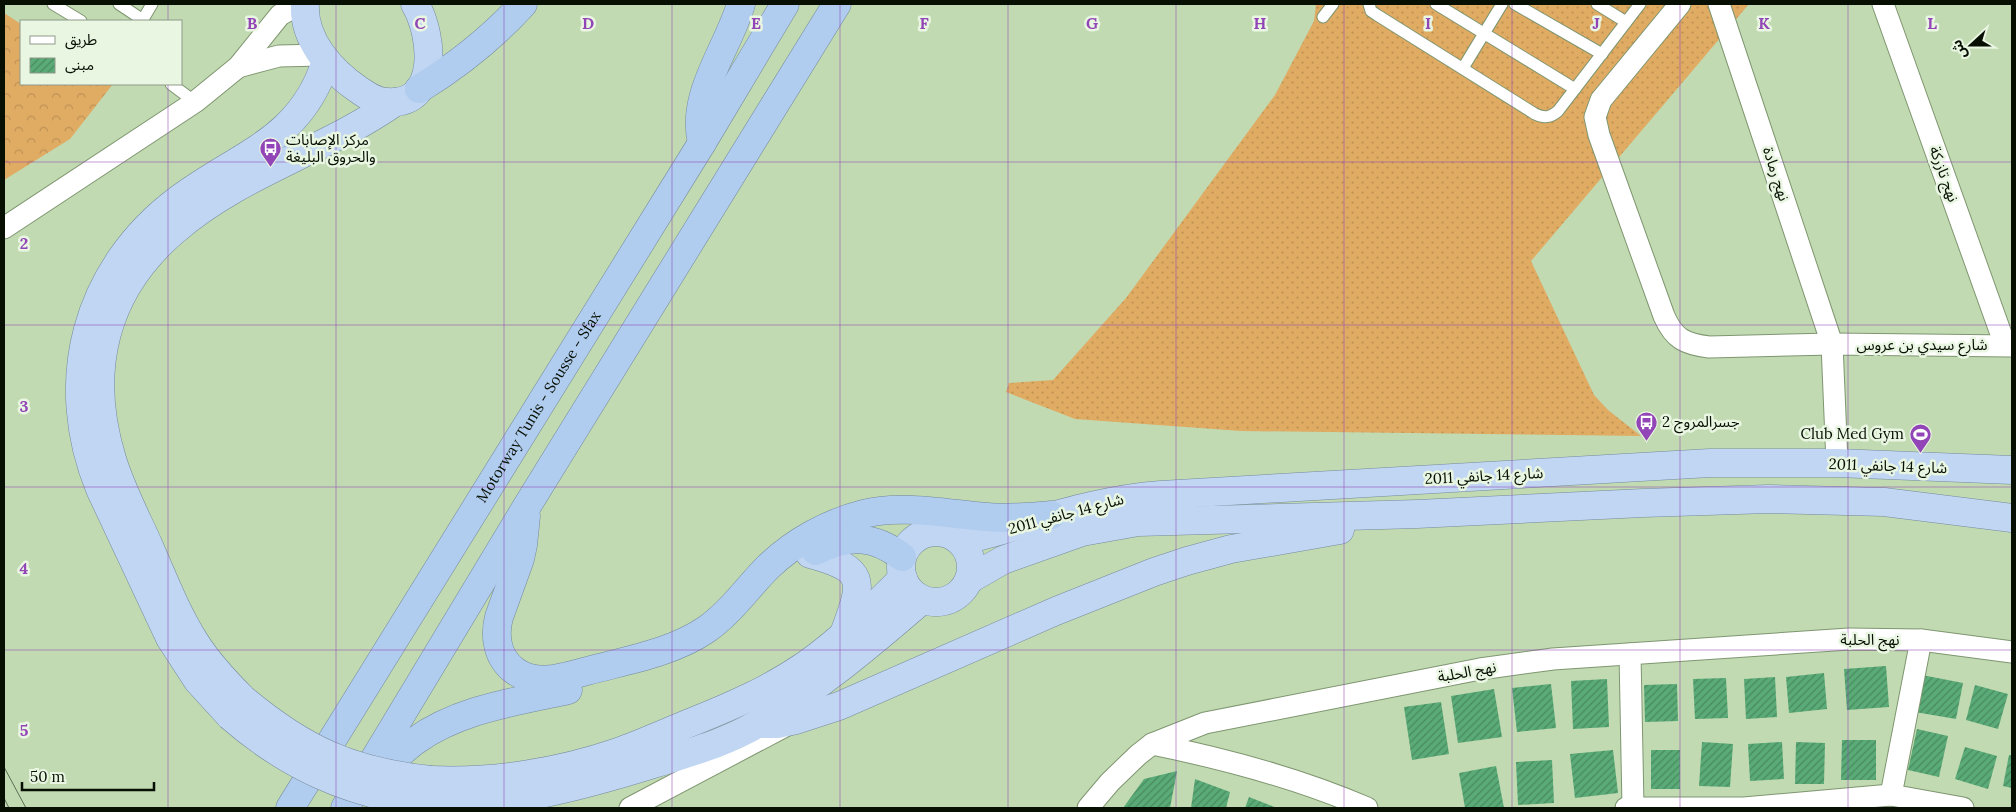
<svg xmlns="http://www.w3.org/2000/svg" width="2016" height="812" font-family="Lora,'Noto Sans Arabic',serif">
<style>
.grass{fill:url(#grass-dots)}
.forest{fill:url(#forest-crowns)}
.building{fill:url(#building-hatch)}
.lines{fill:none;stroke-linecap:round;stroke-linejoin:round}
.service-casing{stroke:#7f9670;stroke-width:13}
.minor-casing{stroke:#7f9670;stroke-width:23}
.trunk-casing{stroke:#758a9c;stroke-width:29}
.motorway-casing{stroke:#758a9c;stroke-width:29}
.service{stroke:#fff;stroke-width:11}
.minor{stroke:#fff;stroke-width:21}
.trunk{stroke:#c0d6f2;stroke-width:28}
.motorway{stroke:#b0ccef;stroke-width:28}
.tram{stroke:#5d6d54;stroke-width:1}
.trunk-bridge-casing{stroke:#758a9c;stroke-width:29;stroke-linecap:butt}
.trunk-bridge{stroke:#c0d6f2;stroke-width:28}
.grid{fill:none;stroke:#9245b6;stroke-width:1;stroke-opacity:0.55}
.labels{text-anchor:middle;stroke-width:5;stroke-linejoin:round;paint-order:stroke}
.poi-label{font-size:15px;fill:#070f03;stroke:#e9f6e2;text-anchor:start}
.street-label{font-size:15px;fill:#070f03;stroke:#e9f6e2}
.grid-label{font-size:16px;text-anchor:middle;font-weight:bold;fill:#9245b6;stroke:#e9f6e2;stroke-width:5;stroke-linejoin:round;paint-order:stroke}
</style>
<defs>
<pattern id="grass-dots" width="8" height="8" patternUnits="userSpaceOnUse" patternTransform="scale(1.25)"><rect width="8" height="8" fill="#e0ab63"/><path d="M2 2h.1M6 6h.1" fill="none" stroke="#bf9254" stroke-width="1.8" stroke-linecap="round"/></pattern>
<pattern id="forest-crowns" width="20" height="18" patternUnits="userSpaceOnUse" patternTransform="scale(1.25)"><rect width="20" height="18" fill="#e0ab63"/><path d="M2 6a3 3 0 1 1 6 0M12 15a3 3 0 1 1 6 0" fill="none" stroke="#bf9254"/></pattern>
<pattern id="building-hatch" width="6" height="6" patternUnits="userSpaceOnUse" patternTransform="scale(1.25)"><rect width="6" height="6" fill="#5aab77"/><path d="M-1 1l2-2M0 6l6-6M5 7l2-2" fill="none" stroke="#488a5f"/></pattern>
</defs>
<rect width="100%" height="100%" fill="#c1dab2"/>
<!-- grass -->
<polygon class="grass" points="1316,4 1749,4 1531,261 1594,395 1608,410 1641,436 1241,431 1075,419 1006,392 1009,383 1053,380 1126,298 1275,95 1314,21"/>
<!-- forest -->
<polygon class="forest" points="4,13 21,24 21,84 113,84 70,139 4,180"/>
<!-- building -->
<g class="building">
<polygon points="1886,666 1889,707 1847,710 1844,669"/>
<polygon points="1824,673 1827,709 1789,713 1786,677"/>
<polygon points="1922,675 1963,683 1956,719 1915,712"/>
<polygon points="1775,677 1777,717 1746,719 1744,679"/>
<polygon points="1726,678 1728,718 1695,719 1693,679"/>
<polygon points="1607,679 1609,727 1573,729 1571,681"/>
<polygon points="1551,684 1556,728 1517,732 1512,688"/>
<polygon points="1677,684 1678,721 1645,722 1644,685"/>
<polygon points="1975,685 2008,694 1998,729 1966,720"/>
<polygon points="1494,689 1502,737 1458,743 1451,696"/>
<polygon points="1441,702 1449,754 1412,760 1404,707"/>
<polygon points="1917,729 1948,736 1939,777 1908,770"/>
<polygon points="1842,740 1876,740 1876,780 1841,780"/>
<polygon points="1702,742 1733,744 1730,787 1699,786"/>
<polygon points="1782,742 1784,779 1750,781 1748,744"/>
<polygon points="1796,742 1825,743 1824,784 1795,784"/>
<polygon points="1965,747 1997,756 1988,789 1955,779"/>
<polygon points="1613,750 1618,793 1575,798 1570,754"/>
<rect x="1651" y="750" width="29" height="39"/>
<polygon points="2009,755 2012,755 2012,788 2003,786"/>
<polygon points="1552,760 1554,803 1518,805 1516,762"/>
<polygon points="1496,766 1504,808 1465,808 1459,773"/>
<polygon points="1177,771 1170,808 1123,808 1144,779"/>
<polygon points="1195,779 1230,792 1226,808 1191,808"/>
<polygon points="1249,797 1277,808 1245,808"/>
</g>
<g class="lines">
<defs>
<g id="service">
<polyline points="53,4 81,21"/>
<polyline points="119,4 143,20"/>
<path d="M1369,4L1371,11L1377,15L1535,114C1544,118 1550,118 1558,111L1640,4"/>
<polyline points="1436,4 1575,89"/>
<polyline points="1515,4 1602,54"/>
<polyline points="1597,4 1626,22"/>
<polyline points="1323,17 1333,4"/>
<polyline points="142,21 152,4"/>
<polyline points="1463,68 1502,4"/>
<polyline points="171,84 195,102"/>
</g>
<g id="minor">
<path d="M1680,4L1601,100L1595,117L1599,135L1664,316C1674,339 1685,344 1709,347L1832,344L2012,346"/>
<polyline points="1719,4 1832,344 1837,463"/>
<polyline points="1883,4 2005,345"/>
<polyline points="238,67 279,56 322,55"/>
<polyline points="4,228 195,102 238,67 280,15 300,4"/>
<polyline points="1630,654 1633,807"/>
<path d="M1152,744C1226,759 1298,778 1367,808"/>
<polyline points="1891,795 1921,640"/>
<polyline points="630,808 789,724"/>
<polyline points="1088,808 1110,782 1138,755 1152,744 1205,723 1480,669 1553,659 1849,639 1921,640 2012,652"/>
<polyline points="1626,808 1744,808 1891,795 1963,808"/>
</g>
<g id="trunk">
<path d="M305,4C303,40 331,71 359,90C368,96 376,102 387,102C441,106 433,34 415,4"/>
<circle cx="936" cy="567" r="35"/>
<path d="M961,541C1028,525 1091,500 1161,495L1710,463H1837L2012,470"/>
<path d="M810,554C866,569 864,580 845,631"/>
<polyline points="970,579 1003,560 1082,532 1138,522 1417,514 1643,503 1769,499 1884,502 2012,518"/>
<path d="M243,699C225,681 208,663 195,642C176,612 163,578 149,546C136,517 121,489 112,459C85,371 104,291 174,231C239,174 325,151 395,102"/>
<path d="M230,716L198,681L170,638L100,489C56,382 85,269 179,199C239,154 301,141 326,61"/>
<polyline points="759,724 777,724 796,720 839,706 1056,611 1154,572 1187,561 1231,549 1340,530"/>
<path d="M431,780C493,783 560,772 618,752C643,743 667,732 692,722C732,706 771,689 807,664C842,639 872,609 903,578"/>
<path d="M419,803C500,809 580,787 657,763C691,752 728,742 759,723C818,689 871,644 922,600"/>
</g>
<g id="motorway">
<path d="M419,89C458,65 492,38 523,4"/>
<path d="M702,143C690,94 728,49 741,4"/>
<path d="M526,516L523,545L520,559L499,617C494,636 497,658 515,671C538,687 563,677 587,671C628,660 672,653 707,629C731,612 748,587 768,567C794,542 828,523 863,514C900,504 948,514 987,517C1008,519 1029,517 1051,515"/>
<path d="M816,551C848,534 874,535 902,557"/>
<path d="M375,778C388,765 400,752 415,741C459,709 515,702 568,690"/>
<path id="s1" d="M290,808L702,143L785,4"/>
<polyline points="345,808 527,506 837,4"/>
</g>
</defs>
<!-- service casing -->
<use href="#service" class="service-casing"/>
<!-- minor casing -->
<use href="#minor" class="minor-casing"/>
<!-- trunk casing -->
<use href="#trunk" class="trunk-casing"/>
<!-- motorway casing -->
<use href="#motorway" class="motorway-casing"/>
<!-- service -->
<use href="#service" class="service"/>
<!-- minor -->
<use href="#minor" class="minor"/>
<!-- trunk -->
<use href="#trunk" class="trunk"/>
<!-- motorway -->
<use href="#motorway" class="motorway"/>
<!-- tram -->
<g class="tram">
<polyline points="4,767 26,808"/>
<polyline points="4,798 9,808"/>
</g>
<defs>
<g id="trunk-bridge">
<path d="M243,699C304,750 352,772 431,780"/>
<path d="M230,716C286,765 345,792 419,803"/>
</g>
</defs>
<!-- trunk-bridge casing -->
<use href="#trunk-bridge" class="trunk-bridge-casing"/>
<!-- trunk-bridge -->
<use href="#trunk-bridge" class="trunk-bridge"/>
</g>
<!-- grid -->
<path class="grid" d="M168,4V21M336,4V808M504,4V808M672,4V808M840,4V808M1008,4V808M1176,4V808M1344,4V808M1512,4V808M1680,4V808M1848,4V808M168,84V808M4,162H2012M4,325H2012M4,487H2012M4,650H2012"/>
<!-- icons -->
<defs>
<symbol id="bus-pin" viewBox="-11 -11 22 30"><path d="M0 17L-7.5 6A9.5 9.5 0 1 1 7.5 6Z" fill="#9245b6" stroke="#e9f6e2"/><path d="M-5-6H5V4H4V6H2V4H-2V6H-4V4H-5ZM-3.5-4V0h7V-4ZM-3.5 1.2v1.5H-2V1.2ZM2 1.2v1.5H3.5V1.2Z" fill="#fff"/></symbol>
<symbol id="stadium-pin" viewBox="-11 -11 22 30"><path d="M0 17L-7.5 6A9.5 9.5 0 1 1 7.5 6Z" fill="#9245b6" stroke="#e9f6e2"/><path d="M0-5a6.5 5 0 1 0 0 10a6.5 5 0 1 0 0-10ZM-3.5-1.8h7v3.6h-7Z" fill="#fff"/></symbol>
</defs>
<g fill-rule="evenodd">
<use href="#bus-pin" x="258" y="136" width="25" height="34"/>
<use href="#bus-pin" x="1634" y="410" width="25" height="34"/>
<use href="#stadium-pin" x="1908" y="422" width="25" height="34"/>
</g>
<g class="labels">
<!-- poi labels -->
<g class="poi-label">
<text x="286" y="145">مركز الإصابات<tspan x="286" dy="17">والحروق البليغة</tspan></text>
<text x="1662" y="427">جسرالمروج 2</text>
<text x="1904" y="439" text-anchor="end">Club Med Gym</text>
</g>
<!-- street labels -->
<g class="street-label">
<text transform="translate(1776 174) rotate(72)" y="5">نهج رمادة</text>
<text transform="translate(1944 174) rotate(70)" y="5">نهج تازركة</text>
<text x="1922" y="350">شارع سيدي بن عروس</text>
<text dy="5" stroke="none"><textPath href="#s1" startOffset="472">Motorway Tunis - Sousse - Sfax</textPath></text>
<text transform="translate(1888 466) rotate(2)" y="5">شارع 14 جانفي 2011</text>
<text transform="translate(1484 476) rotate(-3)" y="5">شارع 14 جانفي 2011</text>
<text transform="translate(1066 514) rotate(-15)" y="5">شارع 14 جانفي 2011</text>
<text x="1870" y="645">نهج الحلبة</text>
<text transform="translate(1467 672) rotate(-10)" y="5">نهج الحلبة</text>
</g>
</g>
<g class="grid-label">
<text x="252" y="29">B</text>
<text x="420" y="29">C</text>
<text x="588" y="29">D</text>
<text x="756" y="29">E</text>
<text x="924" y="29">F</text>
<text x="1092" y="29">G</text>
<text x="1260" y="29">H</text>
<text x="1428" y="29">I</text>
<text x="1596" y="29">J</text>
<text x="1764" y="29">K</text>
<text x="1932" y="29">L</text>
<text x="24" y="249">2</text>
<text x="24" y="412">3</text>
<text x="24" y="574">4</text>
<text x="24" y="736">5</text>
</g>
<!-- border -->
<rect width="2016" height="812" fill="none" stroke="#070f03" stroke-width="10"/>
<!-- legend -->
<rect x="20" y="20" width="162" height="65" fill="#e9f6e2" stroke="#8f9a89"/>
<rect x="30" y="36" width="25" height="8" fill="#ffffff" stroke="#8f9a89"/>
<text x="65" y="45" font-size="15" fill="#070f03">طريق</text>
<rect x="30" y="58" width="25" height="15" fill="url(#building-hatch)" stroke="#8f9a89"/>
<text x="65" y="70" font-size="15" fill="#070f03">مبنى</text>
<!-- north arrow -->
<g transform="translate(1971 45) rotate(249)" stroke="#e9f6e2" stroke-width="4" paint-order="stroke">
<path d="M0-4L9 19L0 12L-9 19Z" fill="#070f03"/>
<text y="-8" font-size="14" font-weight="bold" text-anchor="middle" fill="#070f03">ش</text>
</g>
<!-- scale -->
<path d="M22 782v8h132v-8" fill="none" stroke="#070f03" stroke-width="2.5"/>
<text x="30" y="782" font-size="15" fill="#070f03" stroke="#e9f6e2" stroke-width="4" paint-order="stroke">50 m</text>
</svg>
